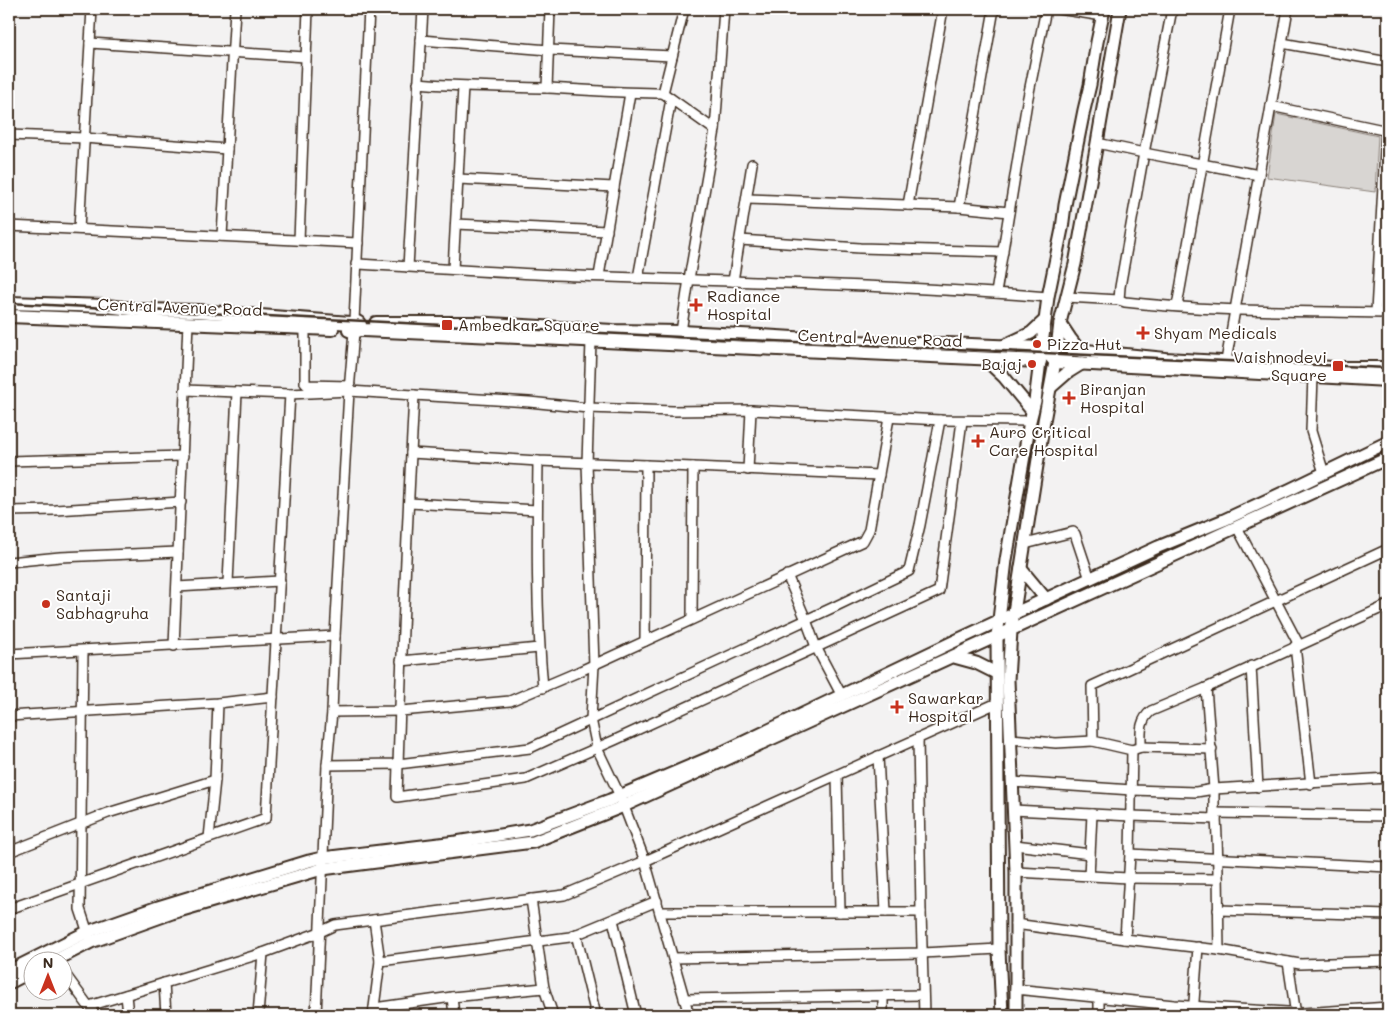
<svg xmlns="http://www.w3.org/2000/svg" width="1397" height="1024" font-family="Mali,sans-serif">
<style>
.green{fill:#d8d5d2;stroke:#8a8078}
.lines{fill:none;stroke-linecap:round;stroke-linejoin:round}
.minor-casing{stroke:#3b2a1e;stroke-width:12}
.secondary-casing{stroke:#3b2a1e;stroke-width:15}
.primary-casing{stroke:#3b2a1e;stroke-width:16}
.minor{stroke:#fff;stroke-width:9}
.secondary{stroke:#fff;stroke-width:11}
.primary{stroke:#fff;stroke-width:12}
.rail{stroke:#3b2a1e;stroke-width:2.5}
.poi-dot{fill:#c8321e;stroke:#fff;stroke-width:2}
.labels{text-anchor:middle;stroke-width:4;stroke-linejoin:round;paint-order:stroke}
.poi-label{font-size:16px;fill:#3b2a1e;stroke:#fff;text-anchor:start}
.street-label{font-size:16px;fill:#3b2a1e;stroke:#fff}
</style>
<rect width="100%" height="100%" fill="#f3f2f2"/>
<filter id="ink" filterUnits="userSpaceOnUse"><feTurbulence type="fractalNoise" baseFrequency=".02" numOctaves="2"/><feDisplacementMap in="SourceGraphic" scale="10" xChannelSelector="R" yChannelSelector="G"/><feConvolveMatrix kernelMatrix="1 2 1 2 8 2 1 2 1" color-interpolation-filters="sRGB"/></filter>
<g filter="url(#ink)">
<!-- green -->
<polygon class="green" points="1276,114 1378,136 1375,192 1267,177"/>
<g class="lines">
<defs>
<g id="minor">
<polyline points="684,9 663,93 715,130"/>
<polyline points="1059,9 1103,16"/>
<path d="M1172,9L1144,153L1120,287L1119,300L1125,302C1212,312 1301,311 1388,313"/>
<polyline points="1288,9 1271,106 1388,131"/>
<polyline points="421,40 549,50 672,56"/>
<polyline points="90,43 305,57"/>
<polyline points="1282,43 1388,62"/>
<path d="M418,83C461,87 505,87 548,88C587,90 625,93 663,93"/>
<polyline points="547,88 550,9"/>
<polyline points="9,135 84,138 227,149"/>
<polyline points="1097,143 1144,153 1259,175"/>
<polyline points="458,179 614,187"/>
<polyline points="747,199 959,207 1009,212"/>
<polyline points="908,205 943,9"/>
<polyline points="959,207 994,9"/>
<polyline points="456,224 607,231"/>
<polyline points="9,226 358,243"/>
<polyline points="79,229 92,9"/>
<polyline points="222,236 235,9"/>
<polyline points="299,240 308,9"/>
<polyline points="740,240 860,248 1003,252"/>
<path d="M356,264C431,268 505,273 579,276C736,282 892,284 1048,297"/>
<polyline points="408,267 423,9"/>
<polyline points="453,269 463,87"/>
<polyline points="599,276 630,93"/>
<polyline points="638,278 671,99"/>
<polyline points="733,281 752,164"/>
<polyline points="996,293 1027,102 1046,9"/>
<polyline points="1066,297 1119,300"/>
<polyline points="1177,306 1230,9"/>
<polyline points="1376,312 1386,131"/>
<polyline points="354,321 369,9"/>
<polyline points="305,329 305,383 307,385 350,386"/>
<polyline points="681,332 689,279 715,130 724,9"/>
<polyline points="591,341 587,463 594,665 591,719 597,748 620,796 645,861 689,1015"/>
<polyline points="1226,361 1271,106"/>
<polyline points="1313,376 1311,431 1324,473"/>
<polyline points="185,390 290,394 349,391 529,402 588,408 673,411 751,410 940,420 1030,421"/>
<path d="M414,395C407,529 401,663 397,797L526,779L615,740L939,591L962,421"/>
<polyline points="411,453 538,461 646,465 879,475"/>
<polyline points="9,461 183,456"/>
<path d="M538,461C537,537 536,613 543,688"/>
<polyline points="748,470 751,410"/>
<polyline points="409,503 537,510"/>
<polyline points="9,511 56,510 181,502"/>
<polyline points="1237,527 1299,645"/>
<polyline points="1025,544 1073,532 1075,534 1090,579"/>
<polyline points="9,562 60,557 178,552"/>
<polyline points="787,575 806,620 816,647 842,696"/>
<polyline points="228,583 237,392"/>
<polyline points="177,587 280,581"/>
<polyline points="692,619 693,467"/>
<polyline points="645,641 646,465"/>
<polyline points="174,646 188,323"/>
<polyline points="1295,646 1311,784"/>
<polyline points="83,651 80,909 89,936"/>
<polyline points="9,654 335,636"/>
<polyline points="401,661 539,648"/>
<polyline points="1251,666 1258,787"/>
<polyline points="332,712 401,711 510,701 578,672 863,541 869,530 889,418"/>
<polyline points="9,716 218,703 273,697"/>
<polyline points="918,738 921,912 924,1015"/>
<polyline points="1011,739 1056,743 1093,741"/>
<polyline points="1141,747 1212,749"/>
<path d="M1132,750L1141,747C1141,733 1139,721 1151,711L1206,688L1388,605"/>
<polyline points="878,756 886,912"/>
<polyline points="327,765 398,764 530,748 832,608 909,571 920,525 940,420"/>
<polyline points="837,775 840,912"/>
<polyline points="1012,782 1132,790 1196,792 1214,789 1388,778"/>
<polyline points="1013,810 1131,816 1216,819"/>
<polyline points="1214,813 1388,816"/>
<polyline points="9,827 10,851"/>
<polyline points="209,838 215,780 218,703"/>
<polyline points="1015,845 1090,854"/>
<polyline points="9,852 108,813 215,780"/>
<polyline points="1130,854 1388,867"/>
<polyline points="1016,872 1128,878 1218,879"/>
<polyline points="1089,876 1092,814"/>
<polyline points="9,909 266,818 290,394"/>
<polyline points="1218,910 1388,915"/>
<polyline points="660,912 921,912"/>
<polyline points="613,920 636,1015"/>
<polyline points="1015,924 1125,939 1130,854 1132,750 1093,741 1092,686 1388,549"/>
<polyline points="576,934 596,1015"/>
<path d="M1125,939L1219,950C1218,906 1219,863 1216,819L1214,813V789L1206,688"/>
<polyline points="1219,950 1300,964 1388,961"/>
<polyline points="673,958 922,953 999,949"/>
<polyline points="380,961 570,937 657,901"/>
<polyline points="1288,962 1296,1015"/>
<polyline points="62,970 95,1015"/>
<polyline points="164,983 166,1015"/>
<polyline points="544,988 553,1015"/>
<polyline points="1015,989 1174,1005 1303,1013 1388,1007"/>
<polyline points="126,995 128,1015"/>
<polyline points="883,996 883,1015"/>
<polyline points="452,997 454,1015"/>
<polyline points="1099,998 1099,1015"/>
<polyline points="684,999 923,995"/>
<polyline points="89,1006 263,953"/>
<polyline points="374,1008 452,997 544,988 531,899"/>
<polyline points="258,1015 263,953 320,932 335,925 564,895 645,861 997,703"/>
<polyline points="316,1015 327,765 332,712 335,636 349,391 354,332"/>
<polyline points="373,1015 380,961 374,920"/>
<polyline points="1193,1015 1198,947"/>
</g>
<g id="secondary">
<polyline points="1060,323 1070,338 1080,351"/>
<polyline points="1003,346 1031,333 1045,320"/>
<polyline points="1051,353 1057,348 1060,323 1075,264 1097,143 1120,9"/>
<polyline points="985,359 1004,377 1032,411"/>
<polyline points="1051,387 1067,373 1083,363"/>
<polyline points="1021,569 1046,599"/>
<polyline points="954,657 976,663 996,673"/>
<polyline points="52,962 91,942 172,913 322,869 533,842 624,806 1388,458"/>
<polyline points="9,971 87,932 158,907 309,861 322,858 456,842 530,830 610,800 723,752 955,641 1158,547 1224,520 1291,489 1388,442"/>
<polyline points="9,983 32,971"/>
<polyline points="1002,1015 999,949 997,637 1006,560 1030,421 1035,401 1048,297 1062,229 1065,205 1084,110 1090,85 1097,42 1104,9"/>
<polyline points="1016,1015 1016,872 1008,680 1011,631 1044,421 1055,362 1042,348"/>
</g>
<g id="primary">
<polyline points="9,303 106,306 141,310 198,311 350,323"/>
<polyline points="9,316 332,329"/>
<polyline points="376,323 473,323 613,331 681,332 761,336 890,344 947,344 1042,348"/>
<path d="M359,330L360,325C358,321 354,321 350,323L349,326V330L354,332L359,330H363L1040,361"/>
<polyline points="1057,348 1165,359 1334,368 1388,368"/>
<polyline points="1055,362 1388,380"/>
</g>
</defs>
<!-- minor casing -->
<use href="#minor" class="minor-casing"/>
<!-- secondary casing -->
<use href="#secondary" class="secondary-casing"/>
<!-- primary casing -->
<use href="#primary" class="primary-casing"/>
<!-- minor -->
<use href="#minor" class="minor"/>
<!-- secondary -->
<use href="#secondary" class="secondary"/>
<!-- primary -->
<use href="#primary" class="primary"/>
<!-- rail -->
<polyline class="rail" points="9,303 680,337 1388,368"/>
</g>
</g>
<!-- markers -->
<g class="poi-dot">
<path d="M693.5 297.5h5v5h5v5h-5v5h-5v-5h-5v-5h5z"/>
<rect x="441" y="319" width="12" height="12" rx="2.5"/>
<path d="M1140.5 325.5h5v5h5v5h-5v5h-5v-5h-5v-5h5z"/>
<circle cx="1037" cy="344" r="5"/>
<circle cx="1032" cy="364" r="5"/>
<rect x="1332" y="360" width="12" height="12" rx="2.5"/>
<path d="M1066.5 390.5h5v5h5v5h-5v5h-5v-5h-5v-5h5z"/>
<path d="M975.5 433.5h5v5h5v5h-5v5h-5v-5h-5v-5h5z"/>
<circle cx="46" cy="604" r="5"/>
<path d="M894.5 699.5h5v5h5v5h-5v5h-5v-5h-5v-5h5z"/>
</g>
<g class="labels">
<!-- poi labels -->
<g class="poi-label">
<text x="707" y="302">Radiance<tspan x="707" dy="18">Hospital</tspan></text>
<text x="458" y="331">Ambedkar Square</text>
<text x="1154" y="339">Shyam Medicals</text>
<text x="1047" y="350">Pizza Hut</text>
<text x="1327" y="363" text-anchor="end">Vaishnodevi<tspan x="1327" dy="18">Square</tspan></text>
<text x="1022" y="370" text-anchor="end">Bajaj</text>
<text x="1080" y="395">Biranjan<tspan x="1080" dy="18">Hospital</tspan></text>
<text x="989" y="438">Auro Critical<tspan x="989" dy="18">Care Hospital</tspan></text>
<text x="56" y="601">Santaji<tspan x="56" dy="18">Sabhagruha</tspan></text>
<text x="908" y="704">Sawarkar<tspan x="908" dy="18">Hospital</tspan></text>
</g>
<!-- street labels -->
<g class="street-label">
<text transform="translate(180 307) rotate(2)" y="6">Central Avenue Road</text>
<text transform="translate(880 338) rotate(2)" y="6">Central Avenue Road</text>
</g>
</g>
<!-- margin -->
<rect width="1397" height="1024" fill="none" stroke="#fff" stroke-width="30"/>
<rect x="15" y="15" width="1367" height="994" fill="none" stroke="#3b2a1e" stroke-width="2" filter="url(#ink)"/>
<!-- north arrow -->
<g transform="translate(48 976)"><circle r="24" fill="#ffffff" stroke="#b1aaa5"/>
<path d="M0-4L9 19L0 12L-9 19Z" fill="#c8321e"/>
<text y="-8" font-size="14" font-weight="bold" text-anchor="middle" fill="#3b2a1e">N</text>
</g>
</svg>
